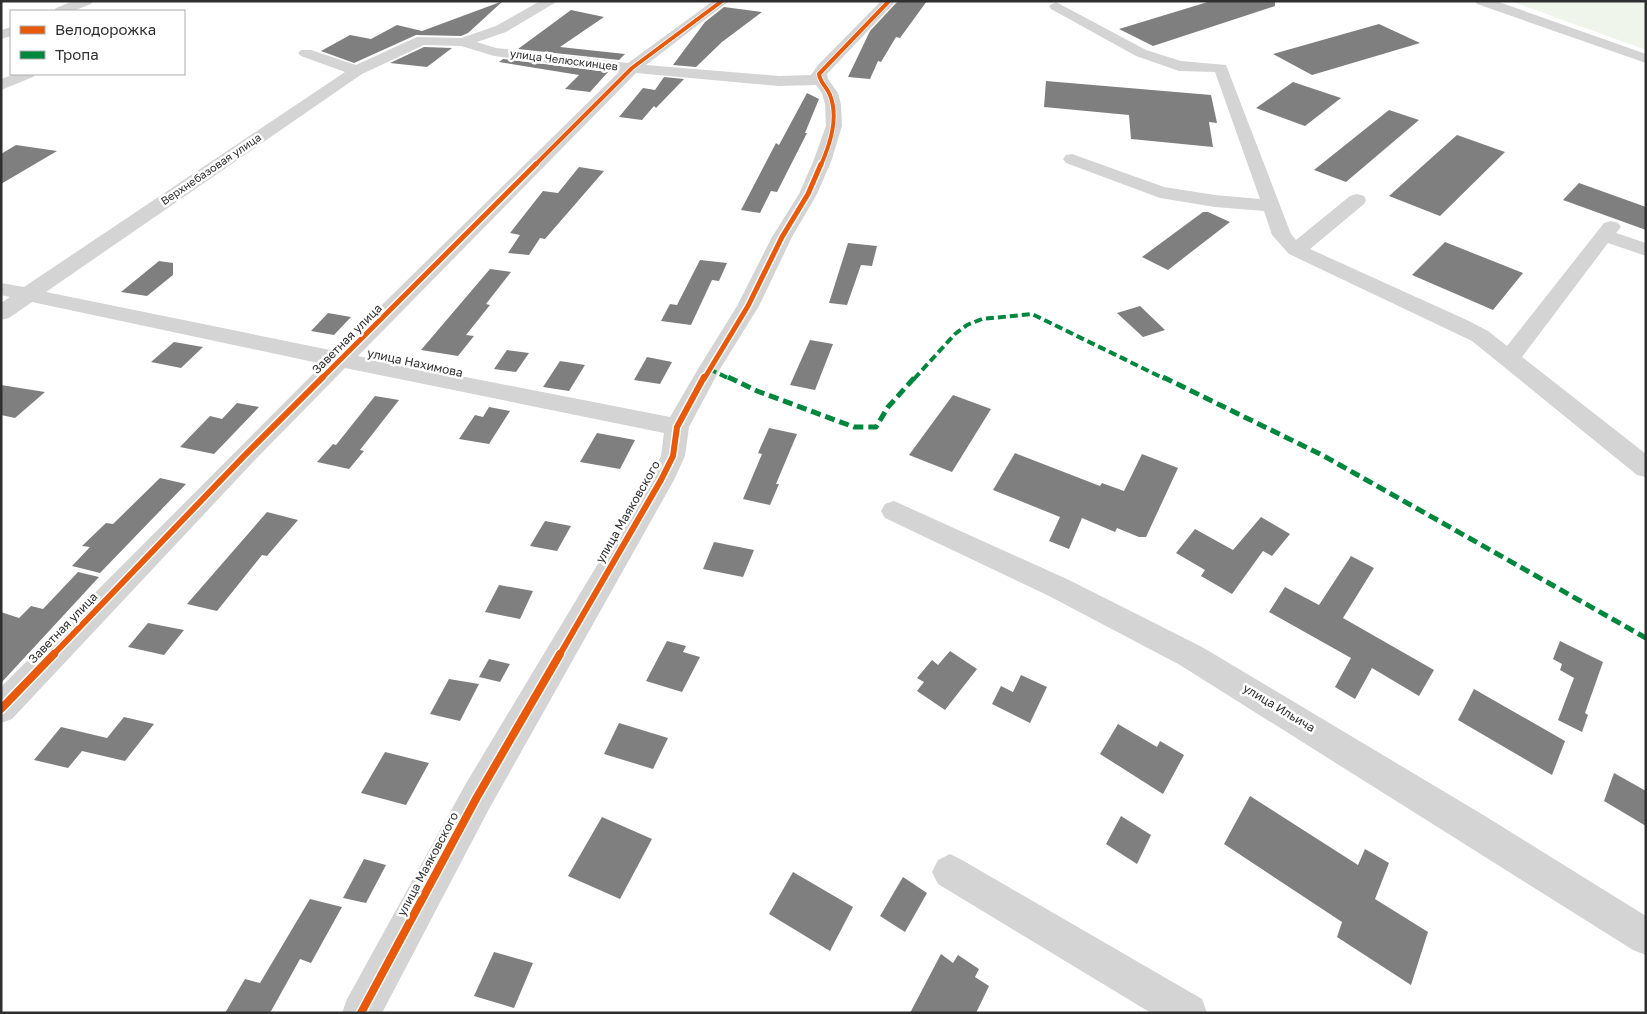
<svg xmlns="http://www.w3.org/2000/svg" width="1647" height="1014" font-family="'Golos Text',sans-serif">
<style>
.green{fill:#f0f5ec}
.building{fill:#7f7f7f}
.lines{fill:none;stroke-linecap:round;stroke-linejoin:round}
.minor{fill:#d4d4d4;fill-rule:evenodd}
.quiet-far1{stroke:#00873e;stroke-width:4;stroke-dasharray:8 4;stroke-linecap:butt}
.quiet{stroke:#00873e;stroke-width:5;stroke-dasharray:10 5;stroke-linecap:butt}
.cycleway-far3-casing{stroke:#fff;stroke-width:5.5}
.cycleway-far2-casing{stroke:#fff;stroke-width:8}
.cycleway-far1-casing{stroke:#fff;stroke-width:9}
.cycleway-casing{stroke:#fff;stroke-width:11}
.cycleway-far3{stroke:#e8590c;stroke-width:4}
.cycleway-far2{stroke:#e8590c;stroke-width:5}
.cycleway-far1{stroke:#e8590c;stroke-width:6}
.cycleway{stroke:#e8590c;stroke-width:8}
.labels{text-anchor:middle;stroke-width:5;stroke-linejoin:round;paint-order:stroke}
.far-street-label{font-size:11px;fill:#2f2f2f;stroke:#fff}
.street-label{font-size:12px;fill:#2f2f2f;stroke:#fff}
</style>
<rect width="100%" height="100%" fill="#fff"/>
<!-- green -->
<polygon class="green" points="1510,1 1646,1 1646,50"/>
<!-- building -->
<g class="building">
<polygon points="503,1 468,33 461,36 416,35 354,63 321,51 350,35 371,39 397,25 422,31"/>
<polygon points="898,1 927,1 900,38 896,37 881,62 878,61 870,79 848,77 870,31"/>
<polygon points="1211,1 1275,1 1275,6 1153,46 1119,29"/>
<polygon points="724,7 762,12 722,42 696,67 673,65 705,22"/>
<polygon points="571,10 604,17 560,47 625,54 619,60 518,49"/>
<polygon points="1379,24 1420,43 1312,75 1273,54"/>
<polygon points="424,47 452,48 427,67 390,63"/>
<polygon points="503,59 608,72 590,92 565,89 579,75 499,62"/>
<polygon points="664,77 684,79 656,108 654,106 642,120 619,117 643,88 655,90"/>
<polygon points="1046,81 1211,95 1217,123 1209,122 1213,147 1131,139 1129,115 1044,107"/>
<polygon points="1293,82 1341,98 1305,126 1256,108"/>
<polygon points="807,93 819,99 805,133 807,133 777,192 771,191 760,213 741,210 776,143 779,145"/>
<polygon points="1389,110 1419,120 1346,182 1314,170"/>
<polygon points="1457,135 1505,152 1440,216 1389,196"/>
<polygon points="16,145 57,151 1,184 1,154"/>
<polygon points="579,167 604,171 545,239 540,238 529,255 508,253 520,235 510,233 543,191 558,193"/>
<polygon points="1579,183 1646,207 1646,230 1563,200"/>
<polygon points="1203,212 1208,212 1230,222 1168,270 1142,257"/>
<polygon points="1445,242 1523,273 1493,310 1412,275"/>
<polygon points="848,243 877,246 872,266 861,265 847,305 829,303"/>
<polygon points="700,260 727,263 719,281 712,280 691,325 661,321 670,304 677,305"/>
<polygon points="159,261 173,263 173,275 147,296 121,292"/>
<polygon points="490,269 511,272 486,304 490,305 466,335 474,336 458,356 421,350"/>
<polygon points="1140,306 1165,330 1143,337 1117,313"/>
<polygon points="328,313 351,317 334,335 311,331"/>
<polygon points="810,340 833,344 815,390 790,385"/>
<polygon points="174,342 203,347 181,368 151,362"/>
<polygon points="507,350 529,353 516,372 494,369"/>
<polygon points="647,357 672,362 660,384 634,380"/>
<polygon points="560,361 585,365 569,391 543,387"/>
<polygon points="1,385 45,392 15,418 1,415"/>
<polygon points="953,395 991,409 952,472 909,455"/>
<polygon points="375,396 399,400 360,450 364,451 349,469 317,462 333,444 336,445"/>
<polygon points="237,403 259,407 214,454 180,447 210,416 222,419"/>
<polygon points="489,407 510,411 489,444 459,439 475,415 483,417"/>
<polygon points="769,428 797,434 776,484 779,484 770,505 743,499 762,454 758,453"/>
<polygon points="597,433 635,440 620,469 580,462"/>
<polygon points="1015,453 1100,486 1102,483 1124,491 1142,454 1178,468 1146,537 1139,537 1117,528 1115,532 1082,518 1069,549 1049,541 1060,517 993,490"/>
<polygon points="160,478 186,484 100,573 72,566 90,547 82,546 106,523 113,524"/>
<polygon points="267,512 298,520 267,556 262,555 217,611 187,604"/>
<polygon points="1261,517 1290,534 1272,556 1263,551 1232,594 1201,576 1205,570 1176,553 1195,529 1233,550"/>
<polygon points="545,521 571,526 557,551 530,546"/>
<polygon points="714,542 754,550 743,577 703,569"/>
<polygon points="1351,556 1374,568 1343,618 1434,670 1419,696 1372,668 1355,699 1335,687 1351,658 1269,612 1285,587 1319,605"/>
<polygon points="78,572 99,577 1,683 1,612 19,618 31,606 43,609"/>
<polygon points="499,585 533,591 520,619 485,612"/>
<polygon points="148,623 184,630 164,655 128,647"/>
<polygon points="667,641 686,646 683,652 700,657 682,692 646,681"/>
<polygon points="1560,641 1603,662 1585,713 1588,715 1582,732 1558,720 1574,678 1560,670 1562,664 1553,659"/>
<polygon points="950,651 977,669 945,710 917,691 924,682 917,678 932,660 938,665"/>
<polygon points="489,659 510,664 500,682 479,677"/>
<polygon points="1021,675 1047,687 1030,723 992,704 1001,686 1013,692"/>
<polygon points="449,679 479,684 460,721 430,714"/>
<polygon points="1474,689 1565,741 1552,775 1458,720"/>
<polygon points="124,717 154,724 125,761 82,751 68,768 34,760 61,727 107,738"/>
<polygon points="619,723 668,738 653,769 604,754"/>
<polygon points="1118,724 1157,747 1160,741 1184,755 1163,794 1100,754"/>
<polygon points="385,752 429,763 406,805 361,793"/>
<polygon points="1614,773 1646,791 1646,826 1604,801"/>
<polygon points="1250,796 1358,865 1365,849 1389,863 1375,899 1428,932 1411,985 1337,937 1342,922 1224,844"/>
<polygon points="1121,816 1151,835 1137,864 1106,844"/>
<polygon points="602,817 652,839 620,899 568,876"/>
<polygon points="364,859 386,865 366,903 343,898"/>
<polygon points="793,872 853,907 830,951 769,914"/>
<polygon points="903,877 927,893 905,932 880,916"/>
<polygon points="310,899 342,907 311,963 300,959 270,1013 225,1013 245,979 260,983"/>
<polygon points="494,952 533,963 514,1008 474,996"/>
<polygon points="941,954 953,963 958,955 979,969 975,977 989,986 976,1013 910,1013"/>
</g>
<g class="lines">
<!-- minor -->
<g class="minor">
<polygon points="73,1 93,1 91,4 73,11 54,11 56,8"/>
<path d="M540,1H558L506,32L477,42L496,48L628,63L713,1H729L646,65L779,76L811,75L818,65L881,1H896L827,74L828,79L838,93L841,104L842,126L831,162L817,194L792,237L759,306L720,369L689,427L685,456L674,480L489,809L382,1013H342L347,999L465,785L650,477L661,456L664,433L345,368L254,461L12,719L1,723V687L323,364L32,302L9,318L1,320V303L10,297L1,295V283L24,287L345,72L301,56L298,53L301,50H311L356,65L417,37L461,38L496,26ZM424,45L461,46L494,56L619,72L335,351L46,292L362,74ZM636,73L779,86L816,85L822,93L825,104L826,126L813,162L799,194L772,237L737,306L698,369L670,417L358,356Z"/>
<polygon points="1475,1 1496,1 1646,54 1646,63 1477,4"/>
<polygon points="1056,2 1146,50 1181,61 1226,65 1291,234 1296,240 1350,196 1357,194 1364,196 1366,200 1364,204 1310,249 1469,321 1488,331 1507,346 1604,223 1611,221 1618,223 1621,227 1616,233 1646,243 1646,256 1608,243 1522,357 1646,454 1646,477 1637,475 1472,341 1289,254 1272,235 1264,211 1215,207 1160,198 1066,163 1063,159 1066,155 1072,154 1164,187 1215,195 1260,199 1215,72 1179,71 1136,56 1051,9 1049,6"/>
<polygon points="11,27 11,36 1,39 1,30"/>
<polygon points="15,74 36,74 33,77 1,90 1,79"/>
<polygon points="894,501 1069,580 1202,647 1485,816 1646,916 1646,955 1633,950 1180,665 1049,596 885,518 881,511 885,504"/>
<polygon points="950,854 962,860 1202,999 1207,1013 1151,1013 938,884 932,872 938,860"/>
</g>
<!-- quiet-far1 -->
<g class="quiet-far1">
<polyline points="709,369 730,379"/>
<polyline points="914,379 955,334 967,325 982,319 1032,314 1165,379"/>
</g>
<!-- quiet -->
<g class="quiet">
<polyline points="728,377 757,391 854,427 876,427 888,407 915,377"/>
<polyline points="1163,377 1324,456 1646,638"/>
</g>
<defs>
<g id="cycleway-far3">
<polyline points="535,165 632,68 722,1"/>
<path d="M821,165C830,144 839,118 830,95C827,87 820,83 819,74L889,1"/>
</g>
<g id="cycleway-far2">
<polyline points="321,379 536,164"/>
<polyline points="704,379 748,306 782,237 808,194 821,164"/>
</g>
<g id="cycleway-far1">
<polyline points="52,656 245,455 323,377"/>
<polyline points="559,656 661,480 673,456 677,427 704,377"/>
</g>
<g id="cycleway">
<polyline points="1,709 54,654"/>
<polyline points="361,1013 477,797 560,654"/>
</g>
</defs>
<!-- cycleway-far3 casing -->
<use href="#cycleway-far3" class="cycleway-far3-casing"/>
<!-- cycleway-far2 casing -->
<use href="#cycleway-far2" class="cycleway-far2-casing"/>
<!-- cycleway-far1 casing -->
<use href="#cycleway-far1" class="cycleway-far1-casing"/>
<!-- cycleway casing -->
<use href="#cycleway" class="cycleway-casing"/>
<!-- cycleway-far3 -->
<use href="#cycleway-far3" class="cycleway-far3"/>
<!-- cycleway-far2 -->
<use href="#cycleway-far2" class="cycleway-far2"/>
<!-- cycleway-far1 -->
<use href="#cycleway-far1" class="cycleway-far1"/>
<!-- cycleway -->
<use href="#cycleway" class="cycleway"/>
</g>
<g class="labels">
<!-- far-street labels -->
<g class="far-street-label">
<text transform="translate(564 60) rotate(7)" y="4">улица Челюскинцев</text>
<text transform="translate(211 169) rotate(-34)" y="4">Верхнебазовая улица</text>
</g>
<!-- street labels -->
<g class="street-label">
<text transform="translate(347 339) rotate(-45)" y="4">Заветная улица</text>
<text transform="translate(415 363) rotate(12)" y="4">улица Нахимова</text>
<text transform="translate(628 512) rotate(-60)" y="4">улица Маяковского</text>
<text transform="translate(63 628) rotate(-46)" y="4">Заветная улица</text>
<text transform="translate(1279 708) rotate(31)" y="4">улица Ильича</text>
<text transform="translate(428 864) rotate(-62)" y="4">улица Маяковского</text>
</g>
</g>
<!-- border -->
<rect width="1647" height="1014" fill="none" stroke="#2f2f2f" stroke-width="5"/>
<!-- legend -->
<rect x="10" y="10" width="175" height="65" fill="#ffffff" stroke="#acacac"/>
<rect x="20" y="26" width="25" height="8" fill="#e8590c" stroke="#acacac"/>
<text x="55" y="35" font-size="15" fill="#2f2f2f">Велодорожка</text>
<rect x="20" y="51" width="25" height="8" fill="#00873e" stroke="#acacac"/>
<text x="55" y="60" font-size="15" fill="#2f2f2f">Тропа</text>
</svg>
